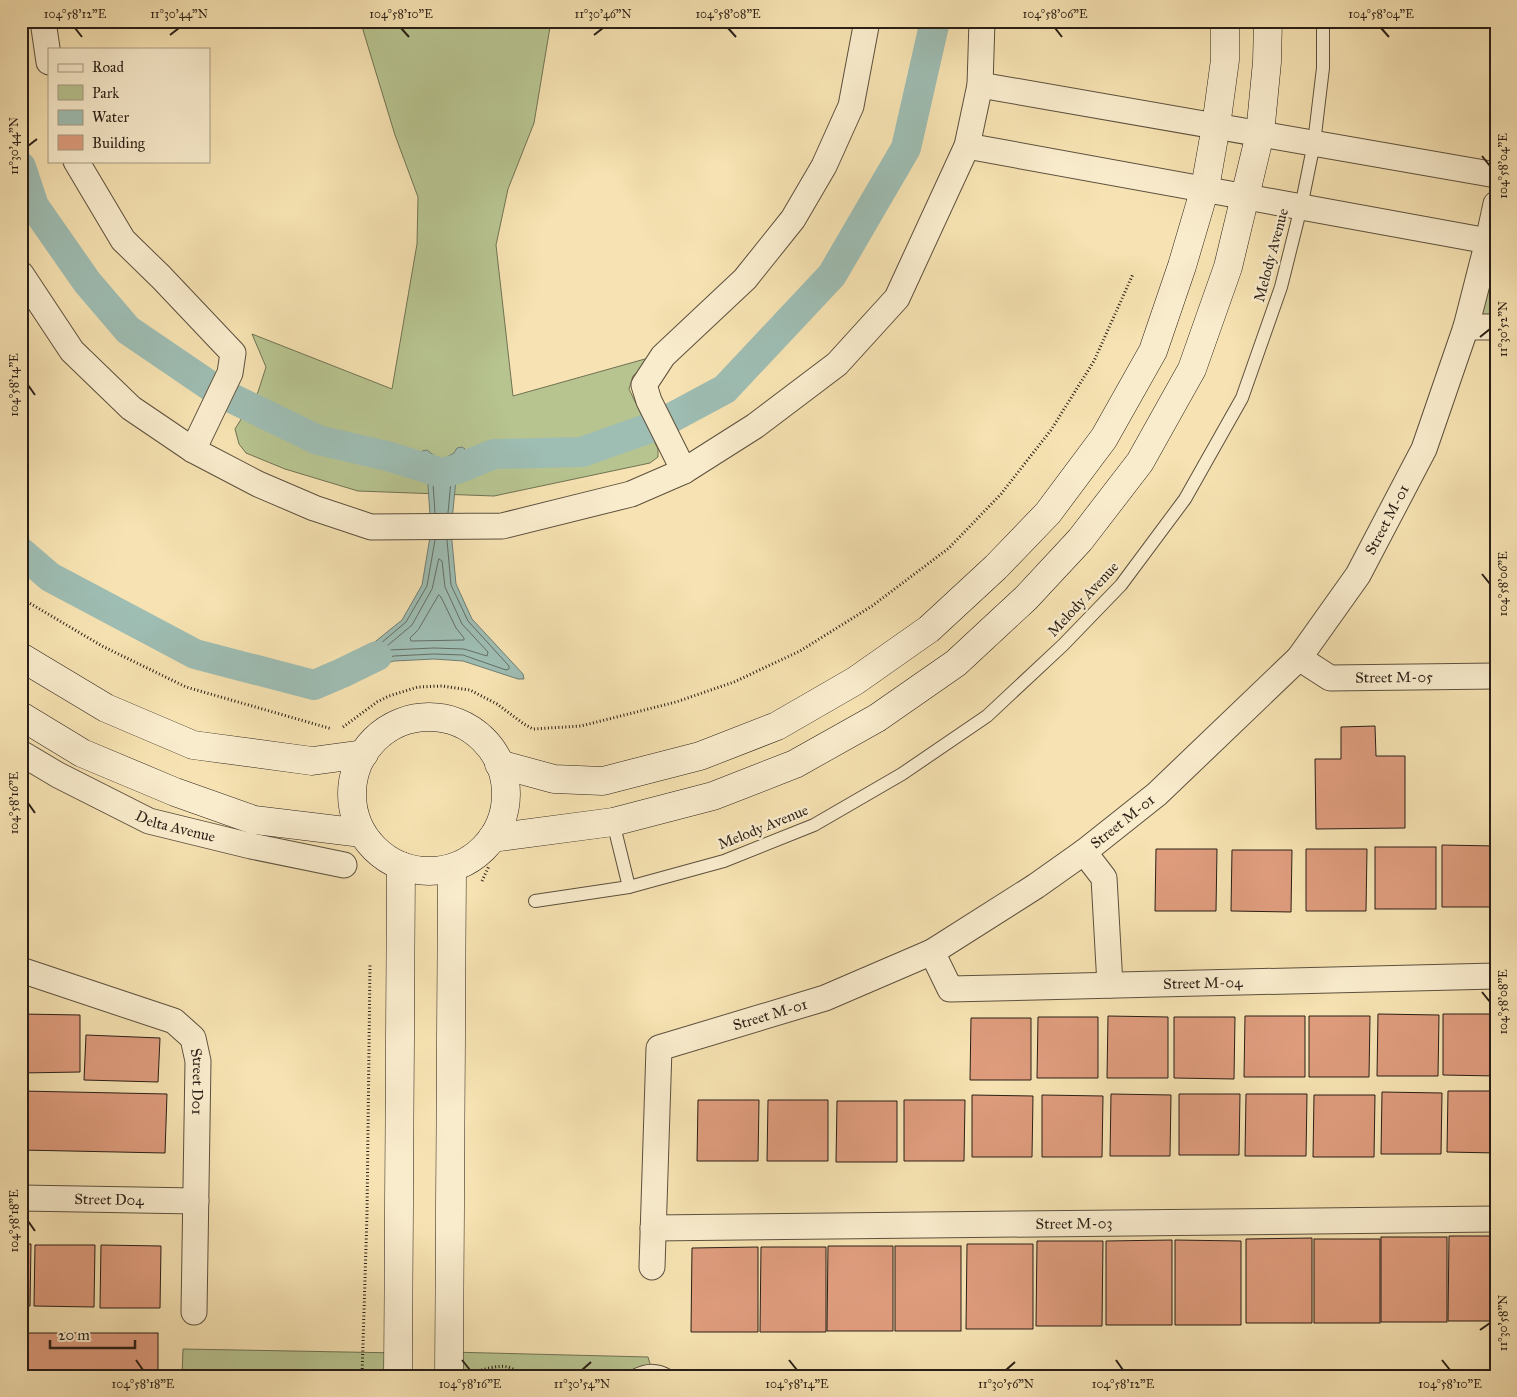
<svg xmlns="http://www.w3.org/2000/svg" width="1517" height="1397" font-family="'IM FELL Great Primer',serif">
<style>
.green{fill:#b7c490;stroke:#707253}
.water{fill:#9ebdb3;stroke:#707e74}
.lines{fill:none;stroke-linecap:round;stroke-linejoin:round}
.shore{stroke:#646e64;stroke-width:1}
.canal{stroke:#9ebdb3;stroke-width:30}
.building{fill:#de9c7d;stroke:#2a1f16}
.lane-casing{stroke:#5d503d;stroke-width:14}
.street-casing{stroke:#5d503d;stroke-width:27}
.secondary-casing{stroke:#2a1f16;stroke-width:29}
.path{stroke:#2a1f16;stroke-width:3;stroke-dasharray:1 2.5;stroke-linecap:butt}
.lane{stroke:#f9eccd;stroke-width:12}
.street{stroke:#f9eccd;stroke-width:25}
.secondary{stroke:#f9eccd;stroke-width:28}
.ticks{fill:none;stroke:#2a1f16;stroke-width:2}
.labels{text-anchor:middle;stroke-width:5;stroke-linejoin:round;paint-order:stroke}
.street-label{font-size:15px;fill:#2a1f16;stroke:#f9eccd}
.neatline{fill:none;stroke:#2a1f16;stroke-width:2}
.ticks-label{font-size:12px;text-anchor:middle;fill:#2a1f16}
</style>
<rect width="100%" height="100%" fill="#f6e2b2"/>
<filter id="stains"><feTurbulence type="fractalNoise" baseFrequency=".004" numOctaves="4"/><feColorMatrix values="0 0 0 0 .2 0 0 0 0 .09 0 0 0 0 .02 0 0 0 .5 -.17"/></filter>
<radialGradient id="worn" r=".72"><stop offset=".6" stop-color="#630" stop-opacity="0"/><stop offset="1" stop-color="#630" stop-opacity=".3"/></radialGradient>
<!-- green -->
<g class="green">
<polygon points="363,21 551,21 534,123 508,189 496,245 513,396 652,357 633,376 629,389 658,449 658,457 650,463 494,496 358,491 285,469 246,453 239,444 235,429 258,392 266,367 252,334 392,389 417,244 418,197 395,135 363,30"/>
<polygon points="1496,204 1496,327 1466,327"/>
<polygon points="183,1349 399,1353 398,1376 182,1376"/>
<polygon points="449,1352 648,1357 652,1370 634,1376 449,1376"/>
</g>
<!-- water -->
<polygon class="water" points="462,447 465,449 465,460 457,469 451,531 456,584 472,619 523,674 524,679 518,679 463,661 434,659 394,661 349,674 342,673 345,666 402,620 422,585 431,531 427,470 421,461 420,457 422,451 427,450 436,457 443,459 454,453 457,448"/>
<g class="lines">
<!-- shore -->
<g class="shore">
<polyline points="435,513 432,469 429,462 432,461 443,464 454,460 456,462 452,469 448,513"/>
<polyline points="435,540 427,586 406,622 361,660 361,664 394,656 434,654 463,655 506,670 509,669 509,666 468,621 451,585 447,540"/>
<polygon points="439,559 442,561 445,587 462,624 488,652 487,656 464,649 434,648 389,650 387,649 387,646 412,625 432,589"/>
<polygon points="439,595 441,597 456,628 464,638 464,640 411,641 410,638 418,630"/>
</g>
<!-- canal -->
<g class="canal">
<polyline points="21,167 34,206 87,282 128,330 219,392 318,440 387,456 442,473 457,469 494,454 582,452 658,425 725,389 832,275 906,148 935,21"/>
<polyline points="21,552 50,577 195,654 314,685 342,673 377,656"/>
</g>
</g>
<!-- building -->
<g class="building">
<polygon points="1375,726 1376,756 1405,756 1405,828 1316,829 1315,759 1341,759 1341,727"/>
<polygon points="1442,845 1496,846 1496,907 1442,907"/>
<rect x="1375" y="847" width="61" height="62"/>
<polygon points="1156,849 1217,849 1216,911 1155,911"/>
<polygon points="1306,849 1367,849 1366,911 1306,911"/>
<polygon points="1232,850 1292,850 1291,912 1231,911"/>
<polygon points="21,1014 80,1015 80,1072 21,1073"/>
<polygon points="1378,1014 1439,1015 1438,1076 1377,1076"/>
<polygon points="1443,1014 1496,1014 1496,1076 1443,1075"/>
<polygon points="1108,1016 1168,1017 1168,1078 1107,1078"/>
<polygon points="1245,1016 1305,1016 1305,1077 1244,1077"/>
<polygon points="1309,1016 1370,1016 1369,1077 1309,1077"/>
<polygon points="1038,1017 1098,1017 1098,1078 1037,1078"/>
<polygon points="1174,1017 1235,1017 1234,1079 1174,1078"/>
<polygon points="971,1018 1031,1018 1031,1080 970,1080"/>
<polygon points="86,1035 160,1038 158,1082 84,1080"/>
<polygon points="21,1091 167,1094 165,1153 21,1150"/>
<polygon points="1448,1091 1496,1091 1496,1153 1447,1152"/>
<polygon points="1382,1092 1442,1093 1441,1154 1381,1154"/>
<polygon points="1111,1094 1171,1095 1170,1156 1110,1156"/>
<polygon points="1179,1094 1240,1094 1239,1155 1179,1155"/>
<polygon points="1246,1094 1307,1094 1306,1156 1245,1156"/>
<polygon points="972,1095 1033,1096 1032,1157 972,1157"/>
<polygon points="1042,1095 1103,1096 1102,1157 1042,1157"/>
<polygon points="1314,1095 1375,1095 1374,1157 1313,1157"/>
<polygon points="698,1100 759,1100 758,1161 697,1161"/>
<polygon points="768,1100 828,1100 828,1161 767,1161"/>
<polygon points="904,1100 965,1100 964,1161 904,1161"/>
<polygon points="837,1101 897,1101 897,1162 836,1162"/>
<polygon points="1449,1236 1496,1236 1496,1321 1448,1321"/>
<rect x="1381" y="1237" width="66" height="85"/>
<polygon points="1312,1238 1312,1323 1246,1323 1246,1239"/>
<rect x="1314" y="1239" width="66" height="84"/>
<polygon points="1172,1240 1172,1325 1106,1325 1106,1241"/>
<polygon points="1175,1240 1241,1241 1241,1325 1175,1325"/>
<polygon points="1037,1241 1103,1241 1102,1326 1036,1326"/>
<polygon points="21,1244 31,1244 30,1306 21,1306"/>
<polygon points="967,1244 1033,1244 1033,1329 966,1329"/>
<polygon points="35,1245 95,1245 94,1307 34,1306"/>
<polygon points="101,1245 161,1246 160,1308 100,1308"/>
<polygon points="828,1246 893,1246 893,1331 827,1331"/>
<rect x="895" y="1246" width="66" height="85"/>
<polygon points="758,1247 758,1332 691,1332 692,1248"/>
<polygon points="761,1247 826,1247 826,1332 760,1332"/>
<rect x="21" y="1333" width="137" height="43"/>
</g>
<g class="lines">
<defs>
<g id="lane">
<polyline points="613,822 629,887"/>
<polyline points="535,901 629,887 724,861 814,825 902,774 987,716 1063,645 1121,585 1185,499 1242,398 1281,287 1301,207 1314,143 1323,68 1323,21"/>
<path d="M634,1376C647,1369 657,1369 669,1376"/>
</g>
<g id="street">
<polyline points="43,21 49,62"/>
<polyline points="980,85 1496,175"/>
<polyline points="967,146 1488,241"/>
<polyline points="76,161 123,240 161,277 233,353 230,373 193,450"/>
<polyline points="21,274 72,351 131,408 193,450 258,484 314,508 371,527 502,526 631,494 684,471 755,426 837,364 897,298 967,146 980,85 982,21"/>
<polyline points="1466,327 1496,327"/>
<polyline points="684,471 649,401 644,385 663,356 745,279 793,219 824,166 851,106 867,21"/>
<path id="s1" d="M1299,658L1330,678L1496,676"/>
<path id="s2" d="M21,753L58,775L149,821L251,846L344,865"/>
<polyline points="1084,852 1104,878 1110,985"/>
<path id="s3" d="M932,952L950,989L1496,976"/>
<path id="s4" d="M21,970L174,1021L193,1038L198,1061L194,1312"/>
<path id="s5" d="M21,1198L196,1201"/>
<path id="s6" d="M653,1228L1496,1219"/>
<path id="s7" d="M652,1267L659,1048L825,998L932,952L1036,886L1084,852L1157,794L1299,658L1358,575L1424,449L1466,327L1488,241L1496,204"/>
</g>
<g id="secondary">
<polyline points="21,657 106,708 193,745 312,761 364,754"/>
<polyline points="21,716 82,753 175,792 254,820 362,833"/>
<circle cx="429" cy="794" r="77"/>
<polyline points="499,764 554,779 603,781 700,756 777,726 855,681 929,629 996,567 1048,513 1104,438 1153,351 1182,266 1205,188 1216,126 1225,60 1225,21"/>
<polyline points="492,838 613,822 713,796 795,764 877,718 956,663 1026,598 1080,540 1140,462 1192,369 1228,267 1260,134 1267,62 1268,21"/>
<polyline points="398,1376 401,866"/>
<polyline points="449,1376 452,869"/>
</g>
</defs>
<!-- lane casing -->
<use href="#lane" class="lane-casing"/>
<!-- street casing -->
<use href="#street" class="street-casing"/>
<!-- secondary casing -->
<use href="#secondary" class="secondary-casing"/>
<!-- path -->
<g class="path">
<polyline points="21,598 102,646 186,687 332,729"/>
<polyline points="343,727 377,702 389,696 418,687 442,686 470,690 497,704 524,724 533,729 581,726 676,702 734,682 800,651 872,606 949,548 1001,494 1051,430 1094,361 1133,274"/>
<polyline points="482,881 489,866"/>
<path d="M478,1371C493,1367 510,1361 521,1376"/>
<polyline points="362,1376 367,1214 370,964"/>
<polyline points="587,1376 602,1372 614,1374"/>
</g>
<!-- lane -->
<use href="#lane" class="lane"/>
<!-- street -->
<use href="#street" class="street"/>
<!-- secondary -->
<use href="#secondary" class="secondary"/>
</g>
<!-- ticks -->
<path class="ticks" d="M75,28L82,37M401,28L409,37M728,28L736,37M1055,28L1062,37M1381,28L1389,37M170,35L179,28M594,35L603,28M28,146L37,139M1482,156L1490,166M1480,337L1490,329M28,385L35,395M1482,574L1490,584M28,803L35,813M1482,992L1490,1002M28,1221L35,1231M1480,1330L1490,1323M136,1360L143,1370M462,1360L470,1370M789,1360L797,1370M1116,1360L1123,1370M1442,1360L1450,1370M582,1370L591,1362M1006,1370L1015,1362"/>
<g class="labels">
<!-- street labels -->
<g class="street-label">
<text transform="translate(1271 255) rotate(-75)" y="5">Melody Avenue</text>
<text dy="5" stroke="none"><textPath href="#s7" startOffset="1145">Street M-01</textPath></text>
<text transform="translate(1083 599) rotate(-47)" y="5">Melody Avenue</text>
<text dy="5" stroke="none"><textPath href="#s1" startOffset="101">Street M-05</textPath></text>
<text dy="5" stroke="none"><textPath href="#s7" startOffset="740">Street M-01</textPath></text>
<text dy="5" stroke="none"><textPath href="#s2" startOffset="172">Delta Avenue</textPath></text>
<text transform="translate(763 827) rotate(-22)" y="5">Melody Avenue</text>
<text dy="5" stroke="none"><textPath href="#s3" startOffset="294">Street M-04</textPath></text>
<text dy="5" stroke="none"><textPath href="#s7" startOffset="335">Street M-01</textPath></text>
<text dy="5" stroke="none"><textPath href="#s4" startOffset="231">Street D01</textPath></text>
<text dy="5" stroke="none"><textPath href="#s5" startOffset="88">Street D04</textPath></text>
<text dy="5" stroke="none"><textPath href="#s6" startOffset="421">Street M-03</textPath></text>
</g>
</g>
<!-- margin -->
<rect width="1517" height="1397" fill="none" stroke="#f6e2b2" stroke-width="55"/>
<!-- legend -->
<rect x="48" y="48" width="162" height="115" fill="#f9eccd" stroke="#a69a84"/>
<rect x="58" y="64" width="25" height="8" fill="#f9eccd" stroke="#a69a84"/>
<text x="92" y="72" font-size="15" fill="#2a1f16">Road</text>
<rect x="58" y="85" width="25" height="15" fill="#b7c490" stroke="#a69a84"/>
<text x="92" y="98" font-size="15" fill="#2a1f16">Park</text>
<rect x="58" y="110" width="25" height="15" fill="#9ebdb3" stroke="#a69a84"/>
<text x="92" y="122" font-size="15" fill="#2a1f16">Water</text>
<rect x="58" y="135" width="25" height="15" fill="#de9c7d" stroke="#a69a84"/>
<text x="92" y="148" font-size="15" fill="#2a1f16">Building</text>
<!-- scale -->
<path d="M50 1340v8h85v-8" fill="none" stroke="#2a1f16" stroke-width="2.5"/>
<text x="58" y="1340" font-size="15" fill="#2a1f16" stroke="#f9eccd" stroke-width="4" paint-order="stroke">20 m</text>
<rect x="28" y="28" width="1462" height="1342" class="neatline"/>
<g class="ticks-label">
<text x="75" y="18">104°58'12"E</text>
<text x="179" y="18">11°30'44"N</text>
<text x="401" y="18">104°58'10"E</text>
<text x="603" y="18">11°30'46"N</text>
<text x="728" y="18">104°58'08"E</text>
<text x="1055" y="18">104°58'06"E</text>
<text x="1381" y="18">104°58'04"E</text>
<text transform="translate(14 146) rotate(-90)" y="4">11°30'44"N</text>
<text transform="translate(1503 166) rotate(-90)" y="4">104°58'04"E</text>
<text transform="translate(1503 329) rotate(-90)" y="4">11°30'52"N</text>
<text transform="translate(14 385) rotate(-90)" y="4">104°58'14"E</text>
<text transform="translate(1503 584) rotate(-90)" y="4">104°58'06"E</text>
<text transform="translate(14 803) rotate(-90)" y="4">104°58'16"E</text>
<text transform="translate(1503 1002) rotate(-90)" y="4">104°58'08"E</text>
<text transform="translate(14 1221) rotate(-90)" y="4">104°58'18"E</text>
<text transform="translate(1503 1323) rotate(-90)" y="4">11°30'58"N</text>
<text x="143" y="1388">104°58'18"E</text>
<text x="470" y="1388">104°58'16"E</text>
<text x="582" y="1388">11°30'54"N</text>
<text x="797" y="1388">104°58'14"E</text>
<text x="1006" y="1388">11°30'56"N</text>
<text x="1123" y="1388">104°58'12"E</text>
<text x="1450" y="1388">104°58'10"E</text>
</g>
<rect width="100%" height="100%" filter="url(#stains)"/>
<rect width="100%" height="100%" fill="url(#worn)"/>
</svg>
